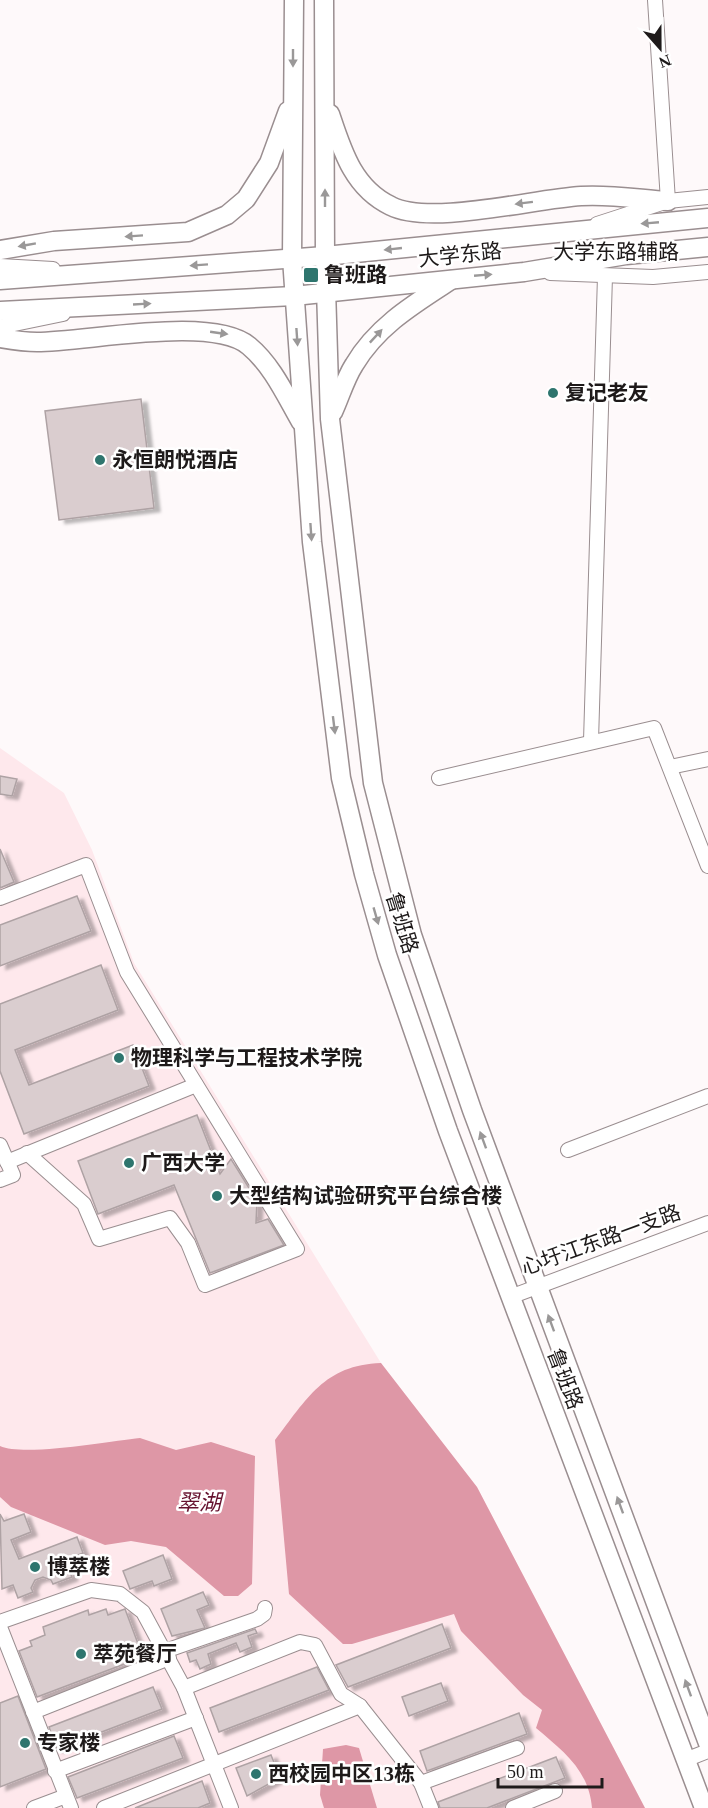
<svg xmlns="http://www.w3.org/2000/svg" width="708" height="1808" font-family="'Times New Roman','Noto Sans SC',serif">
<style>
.built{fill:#fee8ec}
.water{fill:#de97a6}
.building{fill:#dacdcf;stroke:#aea2a4;stroke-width:1.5;filter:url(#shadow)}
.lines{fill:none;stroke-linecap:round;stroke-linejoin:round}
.minor-casing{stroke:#9a8e90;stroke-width:16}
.major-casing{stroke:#9a8e90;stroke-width:21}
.minor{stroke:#fff;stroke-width:14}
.major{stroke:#fff;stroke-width:18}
.oneway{fill:#9a9898}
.poi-dot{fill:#2e756e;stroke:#fff;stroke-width:2}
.labels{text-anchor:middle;stroke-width:5;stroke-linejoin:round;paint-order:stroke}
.street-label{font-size:21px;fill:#1e1a1a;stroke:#fff}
.poi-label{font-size:21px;font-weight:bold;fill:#1e1a1a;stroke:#fff;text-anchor:start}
.water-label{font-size:22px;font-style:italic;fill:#65112e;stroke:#fff}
</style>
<defs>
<filter id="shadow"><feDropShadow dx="6" dy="3.5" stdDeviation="1.5" flood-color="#0004"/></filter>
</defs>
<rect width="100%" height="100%" fill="#fef9fa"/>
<!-- built -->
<polygon class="built" points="0,748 64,793 92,850 134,963 381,1363 477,1487 645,1808 0,1808"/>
<!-- water -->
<g class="water">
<path d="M381,1363L477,1487L645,1808H592C589,1770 563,1751 536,1728L542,1710L523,1695L461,1631L454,1614L352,1644H343L289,1594L275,1440C307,1399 324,1365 381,1363Z"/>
<path d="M140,1438L176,1450L211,1442L255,1456L252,1584L238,1596H224L166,1547L131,1541L105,1545L11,1507L0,1497V1446C24,1457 110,1441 140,1438Z"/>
<polygon points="346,1745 359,1748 377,1808 324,1808 320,1795 323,1749"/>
</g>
<!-- building -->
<g class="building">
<polygon points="141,399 154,508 59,520 45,411"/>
<polygon points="0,776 17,779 12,796 0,794"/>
<polygon points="0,849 14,882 0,888"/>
<polygon points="77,896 91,931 0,966 0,925"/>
<polygon points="101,965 118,1010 15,1050 29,1085 133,1045 149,1086 24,1134 0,1071 0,1004"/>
<polygon points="197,1115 220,1174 231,1159 257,1201 256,1223 268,1219 284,1245 210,1273 174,1185 98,1214 78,1161"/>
<polygon points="0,1514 4,1521 24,1514 31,1532 11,1540 19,1559 77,1537 83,1553 73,1557 76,1565 68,1568 72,1577 53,1584 51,1580 43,1577 35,1580 31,1588 33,1592 18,1598 13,1585 2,1589"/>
<polygon points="163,1555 172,1579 154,1586 152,1581 130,1589 123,1571"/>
<polygon points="203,1592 209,1605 197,1610 205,1628 172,1636 161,1609"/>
<polygon points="106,1609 108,1615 125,1609 143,1657 37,1697 19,1651 32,1646 30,1641 45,1635 43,1627 88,1610 89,1615"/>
<polygon points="442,1624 451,1648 348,1687 336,1665"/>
<polygon points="255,1629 257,1633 248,1636 252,1647 240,1652 236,1643 208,1654 211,1664 200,1669 196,1660 190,1662 187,1653"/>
<polygon points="317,1667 329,1690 219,1732 210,1708"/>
<polygon points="441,1683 448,1701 409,1716 402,1697"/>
<polygon points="153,1687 162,1709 57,1749 49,1727"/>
<polygon points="18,1696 46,1769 0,1787 0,1703"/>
<polygon points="519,1713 527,1734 427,1771 420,1751"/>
<polygon points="174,1736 183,1758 77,1798 68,1777"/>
<polygon points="271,1755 277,1770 272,1772 276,1780 247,1796 236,1768"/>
<polygon points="556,1757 565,1778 487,1808 440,1808 438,1802"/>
<polygon points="202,1781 210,1803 198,1808 135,1808"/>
</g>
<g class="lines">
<defs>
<g id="minor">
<polyline points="655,0 668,201"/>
<polyline points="597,224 668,201 708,197"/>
<polyline points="0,266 53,269"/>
<polyline points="550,273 653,277 708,272"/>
<polyline points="0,327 63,314"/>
<polyline points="591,741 605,276"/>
<polyline points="670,767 708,759"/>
<polyline points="439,778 654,728 708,866"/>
<polyline points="0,898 86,865 127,972 297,1249 205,1285 188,1243 170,1218 99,1239 84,1204 27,1153"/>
<polyline points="0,1145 13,1175 0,1180"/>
<polyline points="568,1150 708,1096"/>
<polyline points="7,1162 196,1085"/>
<polyline points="510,1297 708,1223"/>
<polyline points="0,1622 91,1590 120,1594 143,1612 184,1688 231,1808"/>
<polyline points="0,1627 71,1808"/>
<polyline points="165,1651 257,1619 264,1614 265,1608"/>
<polyline points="184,1688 300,1642 315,1645 341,1694 360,1706 421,1783 431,1808"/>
<polyline points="33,1712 169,1658"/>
<polyline points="685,1760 708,1751"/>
<polyline points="55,1771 196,1718"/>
<polyline points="421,1783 517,1748"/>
<polyline points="34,1808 66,1796"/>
<polyline points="104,1808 360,1706"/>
<polyline points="513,1808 555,1791"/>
</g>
<g id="major">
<polyline points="294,0 292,258 312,542 341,778 364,874 387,955 448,1131 704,1808"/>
<polyline points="324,0 325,256 330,419 373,783 412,935 472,1110 708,1743"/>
<path d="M330,114C342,150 353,188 391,206C430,226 533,199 581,196C609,194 639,199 668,201"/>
<polyline points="0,250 54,241 188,232 227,215 246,199 269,163 288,111"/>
<polyline points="0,280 325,256 708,218"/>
<polyline points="0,311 294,296 524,272 626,255 708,247"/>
<path d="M0,338C12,340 25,342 37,342C87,342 212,315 249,346C272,365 286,396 301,422"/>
<path d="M333,412C340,397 345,379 354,365C377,326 414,304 451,280"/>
</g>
</defs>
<!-- minor casing -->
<use href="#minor" class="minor-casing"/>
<!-- major casing -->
<use href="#major" class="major-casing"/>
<!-- minor -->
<use href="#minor" class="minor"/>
<!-- major -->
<use href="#major" class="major"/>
</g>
<!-- one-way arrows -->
<defs><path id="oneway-solid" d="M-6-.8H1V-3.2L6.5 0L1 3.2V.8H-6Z" transform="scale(1.5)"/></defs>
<g class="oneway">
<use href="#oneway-solid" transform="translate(293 58) rotate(90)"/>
<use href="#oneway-solid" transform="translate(325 198) rotate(-90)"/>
<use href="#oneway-solid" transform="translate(524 203) rotate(173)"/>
<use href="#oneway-solid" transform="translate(650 223) rotate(175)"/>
<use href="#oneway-solid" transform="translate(134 236) rotate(176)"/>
<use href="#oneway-solid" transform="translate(27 245) rotate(170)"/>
<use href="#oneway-solid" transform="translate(393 249) rotate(174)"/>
<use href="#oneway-solid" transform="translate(199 265) rotate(176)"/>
<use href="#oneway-solid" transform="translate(483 275) rotate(-5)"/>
<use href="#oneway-solid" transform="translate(142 304) rotate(-3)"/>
<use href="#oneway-solid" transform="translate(219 333) rotate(8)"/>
<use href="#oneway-solid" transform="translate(376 336) rotate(-47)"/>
<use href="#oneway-solid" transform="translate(297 337) rotate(86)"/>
<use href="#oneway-solid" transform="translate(311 532) rotate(86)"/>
<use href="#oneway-solid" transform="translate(334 725) rotate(83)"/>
<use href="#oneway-solid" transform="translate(376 916) rotate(74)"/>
<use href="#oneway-solid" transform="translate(483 1140) rotate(-110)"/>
<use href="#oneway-solid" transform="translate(551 1323) rotate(-110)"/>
<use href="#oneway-solid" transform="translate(620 1505) rotate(-110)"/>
<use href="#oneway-solid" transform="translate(688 1688) rotate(-110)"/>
</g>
<!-- markers -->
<g class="poi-dot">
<rect x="303" y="267" width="16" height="16" rx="3"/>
<circle cx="553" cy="393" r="6"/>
<circle cx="100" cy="460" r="6"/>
<circle cx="119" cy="1058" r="6"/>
<circle cx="129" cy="1163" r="6"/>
<circle cx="217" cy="1196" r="6"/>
<circle cx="35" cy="1567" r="6"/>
<circle cx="81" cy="1654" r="6"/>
<circle cx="25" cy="1743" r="6"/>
<circle cx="256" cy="1774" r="6"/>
</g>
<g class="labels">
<!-- street labels -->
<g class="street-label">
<text x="616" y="259">大学东路辅路</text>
<text transform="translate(460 255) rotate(-6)" y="7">大学东路</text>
<text transform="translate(402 923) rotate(73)" y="7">鲁班路</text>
<text transform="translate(601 1240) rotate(-20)" y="7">心圩江东路一支路</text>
<text transform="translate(565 1379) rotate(69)" y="7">鲁班路</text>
</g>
<!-- poi labels -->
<g class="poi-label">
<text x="324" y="282">鲁班路</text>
<text x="565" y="400">复记老友</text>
<text x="112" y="467">永恒朗悦酒店</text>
<text x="131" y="1065">物理科学与工程技术学院</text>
<text x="141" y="1170">广西大学</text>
<text x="229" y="1203">大型结构试验研究平台综合楼</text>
<text x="47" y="1574">博萃楼</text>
<text x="93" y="1661">萃苑餐厅</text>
<text x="37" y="1750">专家楼</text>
<text x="268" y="1781">西校园中区13栋</text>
</g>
<!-- water labels -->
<g class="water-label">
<text x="199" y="1510">翠湖</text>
</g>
</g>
<!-- north arrow -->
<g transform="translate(660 48) rotate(159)" stroke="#ffffff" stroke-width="4.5" paint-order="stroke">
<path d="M0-4.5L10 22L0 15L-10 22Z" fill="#1e1a1a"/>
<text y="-9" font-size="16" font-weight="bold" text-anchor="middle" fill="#1e1a1a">N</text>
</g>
<!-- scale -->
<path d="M498 1778v9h104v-9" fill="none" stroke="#1e1a1a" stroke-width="3"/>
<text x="507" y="1778" font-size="18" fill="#1e1a1a" stroke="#ffffff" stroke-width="4.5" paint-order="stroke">50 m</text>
</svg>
